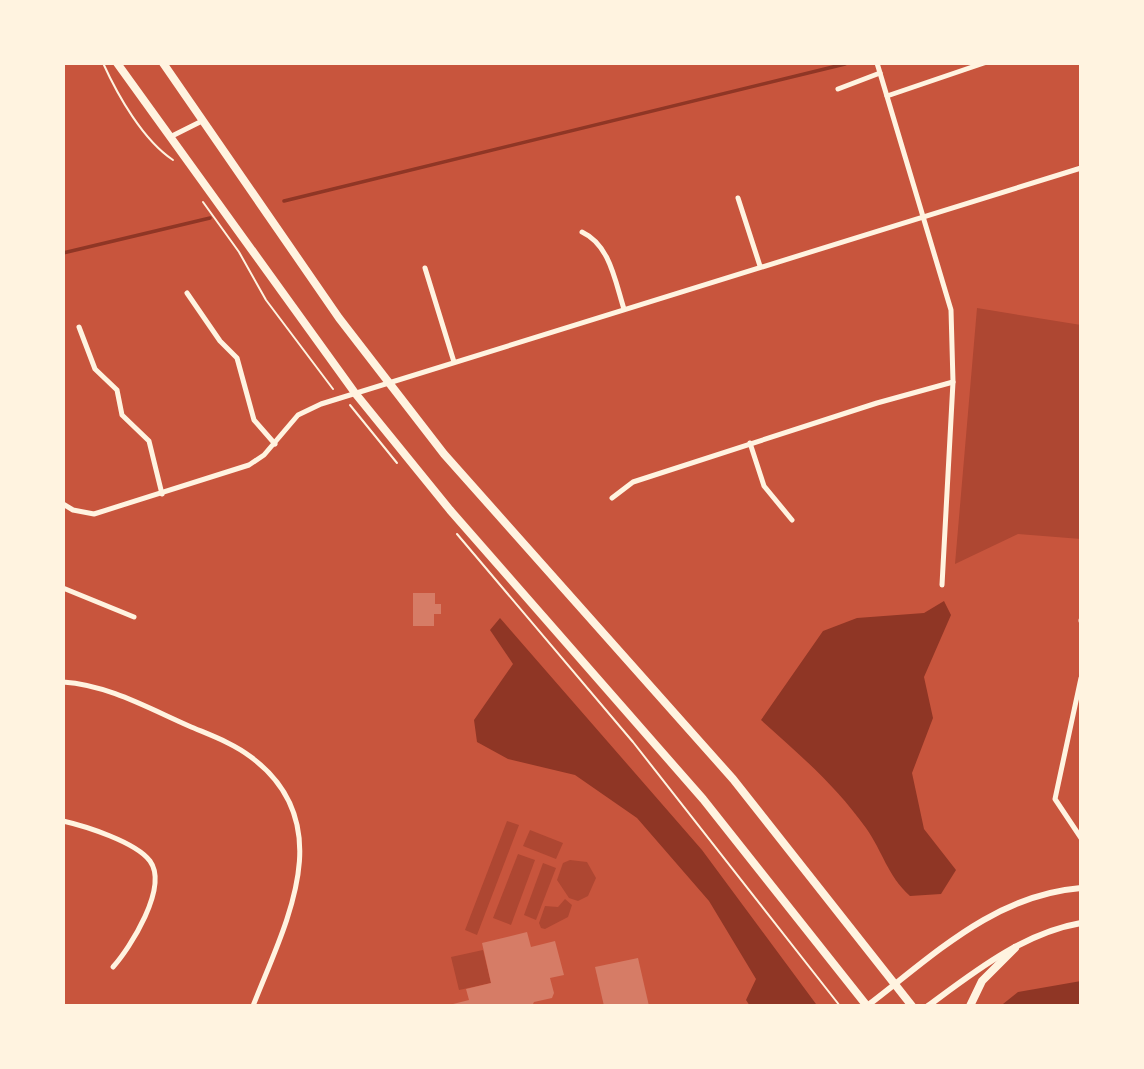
<svg xmlns="http://www.w3.org/2000/svg" width="1144" height="1069" font-family="'DM Sans',sans-serif">
<style>
.green{fill:#ae4732}
.water{fill:#8f3625}
.lines{fill:none;stroke-linecap:round;stroke-linejoin:round}
.stream{stroke:#8f3625;stroke-width:3.5}
.building{fill:#d67c66}
.path{stroke:#fff3e0;stroke-width:2}
.minor{stroke:#fff3e0;stroke-width:5}
.tertiary{stroke:#fff3e0;stroke-width:6}
.primary{stroke:#fff3e0;stroke-width:8}
</style>
<rect width="100%" height="100%" fill="#c8553d"/>
<!-- green -->
<g class="green">
<polygon points="977,308 1081,325 1081,539 1018,534 955,564"/>
<polygon points="507,821 519,825 477,935 465,930"/>
<polygon points="530,830 563,843 556,859 523,846"/>
<polygon points="518,854 535,860 511,925 493,918"/>
<polygon points="570,860 587,862 596,878 588,896 578,901 569,898 557,880 563,863"/>
<polygon points="543,863 556,868 536,920 524,915"/>
<polygon points="565,899 572,905 568,917 545,929 541,928 539,923 545,906 558,907"/>
<polygon points="483,950 491,983 459,990 451,957"/>
</g>
<!-- water -->
<g class="water">
<path d="M944,601L951,615L924,677L933,718L912,773L924,829L956,870L941,894L910,896C887,875 883,852 866,828C836,786 799,754 761,720L823,631L857,618L924,613Z"/>
<polygon points="500,618 702,850 816,1004 750,1006 746,1000 756,979 709,901 637,818 575,775 508,759 477,742 474,720 513,664 490,630"/>
<polygon points="1081,981 1081,1006 1003,1004 1018,992"/>
</g>
<g class="lines">
<!-- stream -->
<g class="stream">
<polyline points="284,201 845,64"/>
<polyline points="63,253 210,218"/>
</g>
</g>
<!-- building -->
<g class="building">
<polygon points="413,593 435,593 435,604 441,604 441,614 434,614 434,626 413,626"/>
<polygon points="527,932 531,947 555,941 564,975 550,978 554,993 552,998 534,1002 532,1006 445,1006 469,1000 466,989 491,983 482,943"/>
<polygon points="638,958 649,1006 604,1006 595,967"/>
</g>
<g class="lines">
<!-- path -->
<g class="path">
<path d="M103,63C118,96 143,140 173,160"/>
<polyline points="203,202 239,252 266,300 333,389"/>
<polyline points="350,405 397,463"/>
<polyline points="457,534 633,742 840,1006"/>
</g>
<!-- minor -->
<g class="minor">
<polyline points="877,63 951,310 953,382 942,585"/>
<polyline points="838,89 880,73"/>
<polyline points="887,96 984,63"/>
<polyline points="170,137 202,121"/>
<polyline points="738,198 760,266"/>
<path d="M582,232C610,245 615,281 624,309"/>
<polyline points="425,268 454,362"/>
<polyline points="187,293 220,341 237,358 254,420 275,444"/>
<polyline points="79,327 95,369 117,390 122,415 149,441 162,494"/>
<polyline points="750,443 764,486 792,520"/>
<polyline points="612,498 633,482 877,403 953,382"/>
<polyline points="63,504 73,510 94,514 249,465 264,455 298,415 321,404 1081,168"/>
<polyline points="63,588 134,617"/>
<polyline points="1081,620 1081,621"/>
<polyline points="1081,678 1055,799 1081,838"/>
<path d="M63,682C108,685 148,708 189,726C210,735 233,743 251,757C341,824 285,924 253,1006"/>
<path d="M63,821C85,826 136,842 150,861C169,887 130,948 113,967"/>
</g>
<!-- tertiary -->
<g class="tertiary">
<path d="M867,1006C934,955 994,895 1081,888"/>
<path d="M928,1006C974,972 1023,933 1081,923"/>
</g>
<!-- primary -->
<g class="primary">
<polyline points="117,63 355,393 450,510 703,799 867,1006"/>
<polyline points="163,63 339,318 444,454 733,779 912,1006"/>
<polyline points="970,1006 982,981 1015,948"/>
</g>
</g>
<!-- border -->
<rect width="1144" height="1069" fill="none" stroke="#fff3e0" stroke-width="130"/>
</svg>
